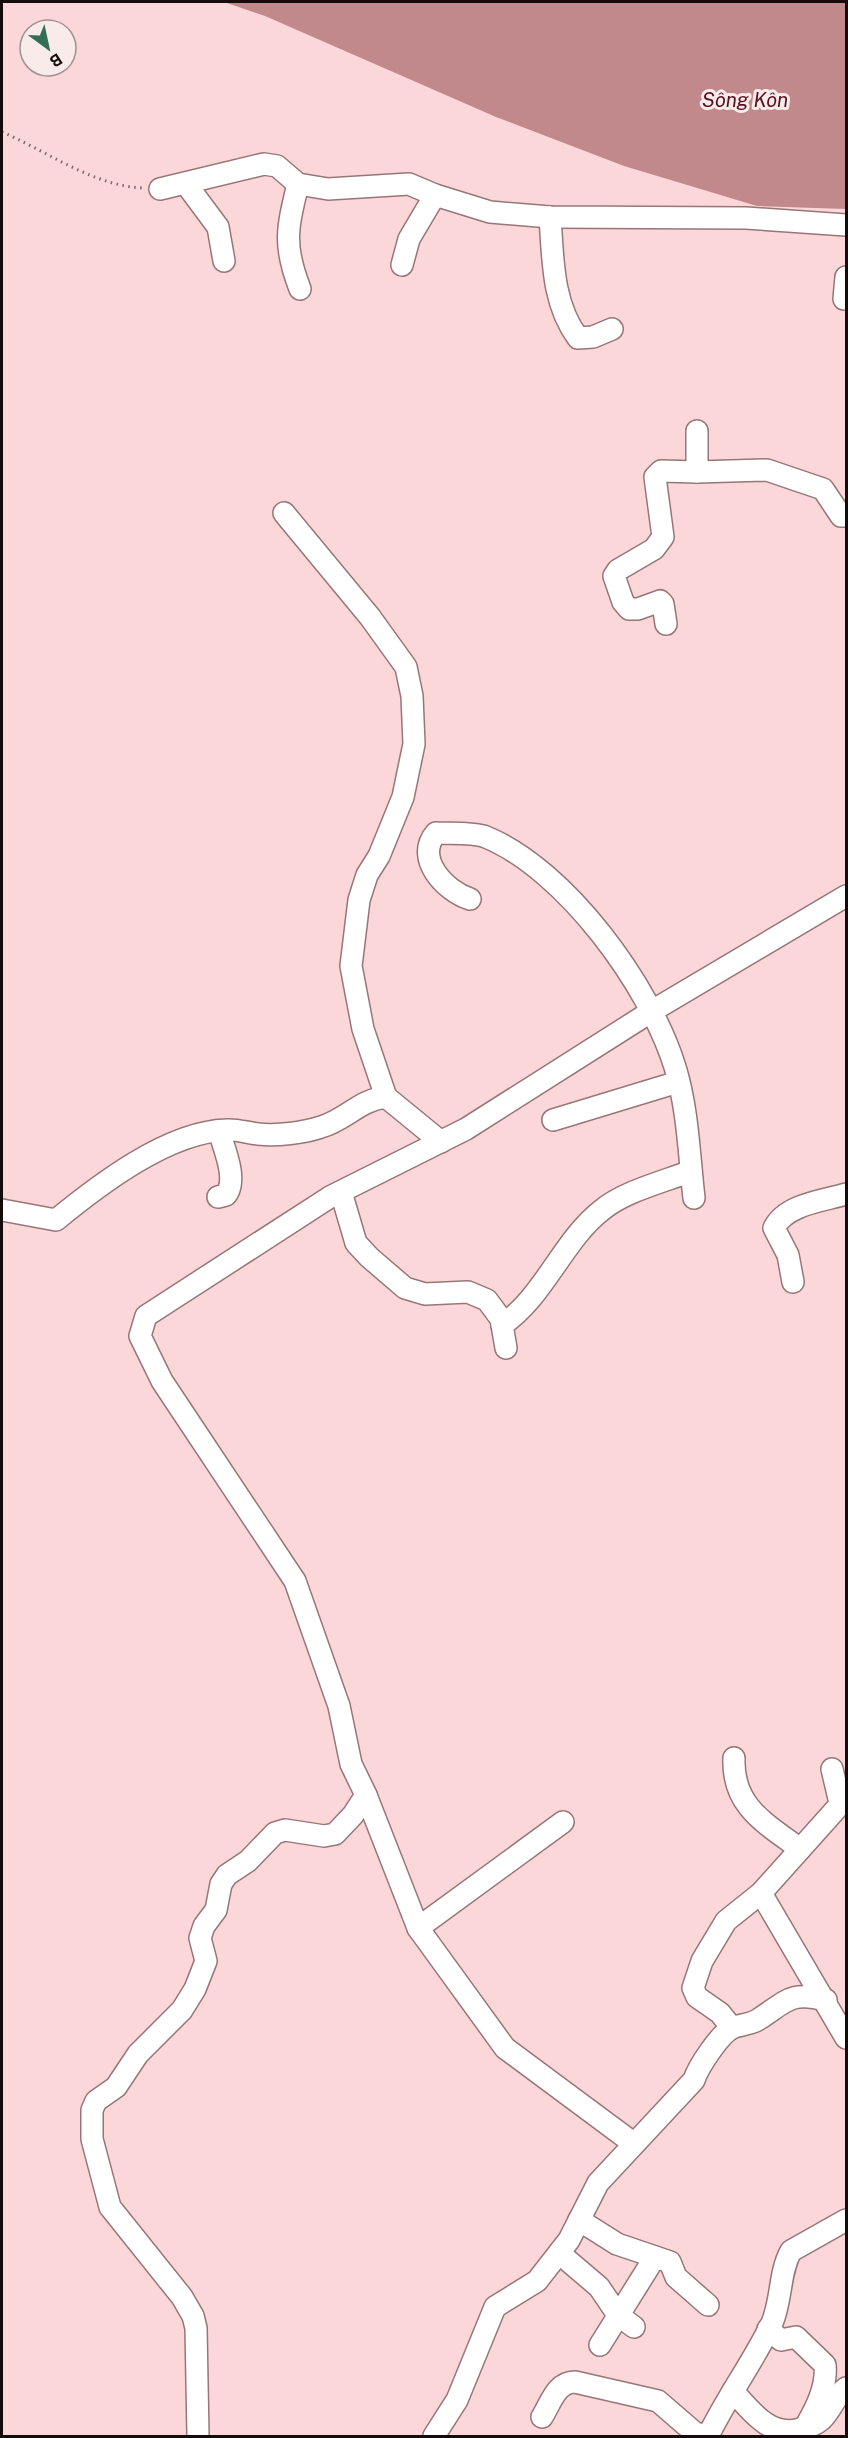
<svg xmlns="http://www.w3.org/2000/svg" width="848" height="2438" font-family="'Public Sans',sans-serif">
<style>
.water{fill:#c2898d}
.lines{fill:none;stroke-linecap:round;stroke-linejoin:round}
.minor-casing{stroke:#977678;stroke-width:24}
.path{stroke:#7f6869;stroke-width:3;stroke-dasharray:1.5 4.5;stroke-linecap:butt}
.minor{stroke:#fff;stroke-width:21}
.labels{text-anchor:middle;stroke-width:6;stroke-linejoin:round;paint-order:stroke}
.water-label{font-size:20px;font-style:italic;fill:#57111f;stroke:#faebeb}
</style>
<rect width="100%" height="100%" fill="#fcd7d9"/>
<!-- water -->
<polygon class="water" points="224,2 846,2 846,209 757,206 624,166 496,117 265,16"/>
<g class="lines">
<defs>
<g id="minor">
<polyline points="186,184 218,227 224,261"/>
<path d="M298,184C287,229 283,245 300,289"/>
<polyline points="160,189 264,164 277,166 298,184 328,189 409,184 435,195 490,212 550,217 746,218 846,225"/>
<path d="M550,217C553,259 552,303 578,338L593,337L612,329"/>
<polyline points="402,265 409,239 435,195"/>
<polyline points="844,299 846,277"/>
<polyline points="697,431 697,472 767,470 823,489 841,516 846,516"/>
<polyline points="284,513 370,617 406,667 412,696 414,744 403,797 379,856 367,875 359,900 351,966 363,1029 386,1097"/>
<polyline points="666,624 663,604 660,601 638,609 629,609 623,602 614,576 618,570 654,549 663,537 655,477 661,471 697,472"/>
<path d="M470,899C445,891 414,858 436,833C451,834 472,832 486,837C566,870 650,986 675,1067C688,1109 689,1155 694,1198"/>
<polyline points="553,1120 678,1082"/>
<polyline points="341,1192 356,1243 369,1257 405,1288 425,1294 468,1292 487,1300 501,1319 506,1348"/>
<path d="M218,1197L226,1195C238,1179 224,1149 219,1131"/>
<path d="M2,1210L56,1220C100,1184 168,1132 226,1130C237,1129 248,1133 258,1134C277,1136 303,1133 321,1127C346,1120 359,1100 386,1097L441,1142"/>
<path d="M793,1282L788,1255L774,1228C786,1204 823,1201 846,1194"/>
<path d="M502,1325C544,1297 563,1240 602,1210C625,1191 663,1182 691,1171"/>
<path d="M734,1758C732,1806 765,1823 800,1849"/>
<polyline points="832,1769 840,1803"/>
<polyline points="761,1893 846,2038"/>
<polyline points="418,1928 563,1822"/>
<polyline points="732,2028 720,2013 697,1997 693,1988 702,1961 726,1921 761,1893 846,1798"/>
<polyline points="633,2143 505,2048 418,1928 366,1795 351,1764 339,1706 295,1581 162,1381 140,1336 146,1316 330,1197 466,1129 652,1011 846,896"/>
<polyline points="579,2220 617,2244 670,2262 676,2277 708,2305"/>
<polyline points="559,2253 599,2287 618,2315 634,2327"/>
<path d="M768,2329L781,2340L796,2337L825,2365C827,2384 818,2405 808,2422"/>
<polyline points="600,2345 655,2257"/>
<path d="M733,2391C751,2411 770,2438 800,2429C808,2427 814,2426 821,2420C831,2411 835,2396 846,2388"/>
<path d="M542,2417C551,2403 556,2382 575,2382L658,2401L695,2433L708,2436C727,2397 753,2362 772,2323C782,2300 779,2272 791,2251L846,2220"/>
<polyline points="198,2436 196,2328 193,2316 182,2297 110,2207 92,2139 92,2110 96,2101 116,2087 138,2054 182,2010 195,1989 206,1961 200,1938 204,1926 216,1910 221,1884 227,1875 248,1861 275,1833 285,1830 324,1836 335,1834 353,1815 366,1795"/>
<path d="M434,2436L457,2400L495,2307L537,2281L569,2240L598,2183L694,2080C698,2067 720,2034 732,2028C740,2024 751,2025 759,2019C787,2001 790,1991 826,2000"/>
</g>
</defs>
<!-- minor casing -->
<use href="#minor" class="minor-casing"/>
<!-- path -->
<path class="path" d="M2,132C47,151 93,186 143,188"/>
<!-- minor -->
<use href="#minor" class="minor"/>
</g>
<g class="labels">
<!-- water labels -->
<g class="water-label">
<text x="745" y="107">Sông Kôn</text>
</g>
</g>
<!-- border -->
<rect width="848" height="2438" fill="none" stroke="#160b0b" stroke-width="6"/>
<!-- north arrow -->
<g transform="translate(48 48) rotate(147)"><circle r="28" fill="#faebeb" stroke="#9f9191" stroke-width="1.5"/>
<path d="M0-4.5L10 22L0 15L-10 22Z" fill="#356e57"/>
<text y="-9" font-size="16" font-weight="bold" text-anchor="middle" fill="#160b0b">B</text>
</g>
</svg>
